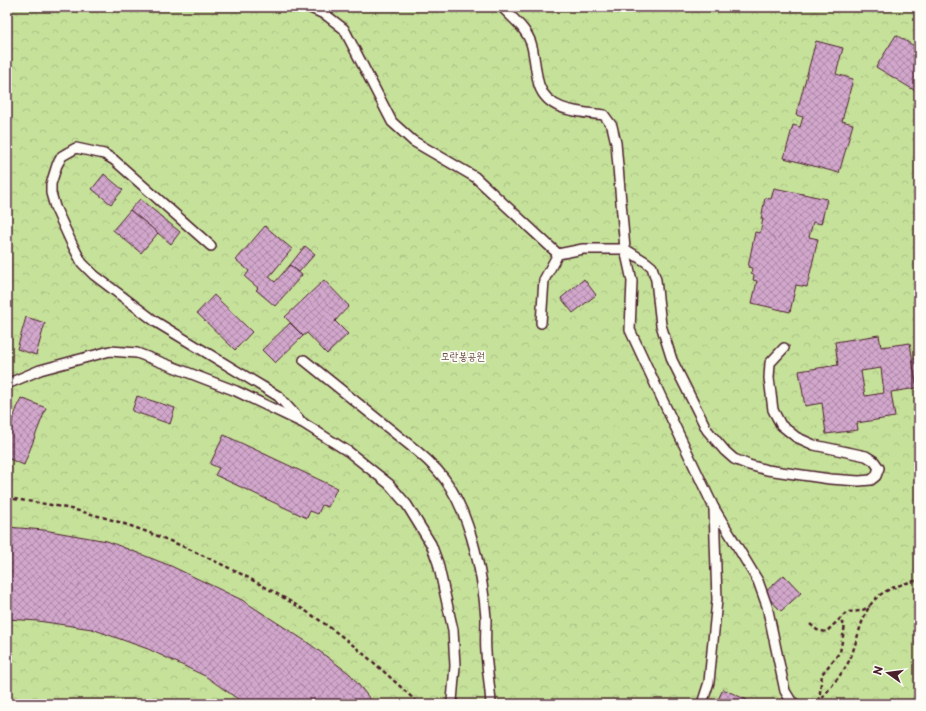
<svg xmlns="http://www.w3.org/2000/svg" width="926" height="711" font-family="'Playpen Sans','Poor Story',sans-serif">
<style>
.park{fill:url(#park-crowns);stroke:#888062}
.building{fill:url(#building-cross-hatch);stroke:#4a1f2b;fill-rule:evenodd}
.lines{fill:none;stroke-linecap:round;stroke-linejoin:round}
.service-casing{stroke:#4a1f2b;stroke-width:12}
.path{stroke:#4a1f2b;stroke-width:2.5;stroke-dasharray:4 3;stroke-linecap:butt}
.service{stroke:#fdfcf7;stroke-width:9}
.labels{text-anchor:middle;stroke-width:3.5;stroke-linejoin:round;paint-order:stroke}
.park-label{font-size:11px;fill:#695047;stroke:#fdfcf7}
</style>
<defs>
<pattern id="park-crowns" width="20" height="18" patternUnits="userSpaceOnUse"><rect width="20" height="18" fill="#c6e29a"/><path d="M2 6a3 3 0 1 1 6 0M12 15a3 3 0 1 1 6 0" fill="none" stroke="#acc185"/></pattern>
<pattern id="building-cross-hatch" width="8" height="8" patternUnits="userSpaceOnUse"><rect width="8" height="8" fill="#d1a7cc"/><path d="M0 0l8 8M0 8l8-8" fill="none" stroke="#ac87a6"/></pattern>
</defs>
<rect width="100%" height="100%" fill="#fdfcf7"/>
<filter id="ink" filterUnits="userSpaceOnUse"><feTurbulence type="fractalNoise" baseFrequency=".025" numOctaves="2"/><feDisplacementMap in="SourceGraphic" scale="8" xChannelSelector="R" yChannelSelector="G"/><feConvolveMatrix kernelMatrix="1 2 1 2 8 2 1 2 1" color-interpolation-filters="sRGB"/></filter>
<g filter="url(#ink)">
<!-- park -->
<rect class="park" x="7" y="7" width="912" height="697"/>
<!-- building -->
<g class="building">
<polygon points="896,35 919,49 919,89 917,92 876,67"/>
<polygon points="816,41 843,48 836,74 853,79 842,121 853,124 839,173 784,158 793,125 800,127 803,117 796,115"/>
<polygon points="104,174 123,190 111,204 92,189"/>
<polygon points="774,188 827,199 821,224 813,222 809,237 818,239 807,287 796,285 790,312 752,303 757,281 753,280 754,275 751,274 752,268 748,267 755,232 760,233 763,219 761,219 765,198 771,199"/>
<polygon points="140,199 180,232 171,244 130,210"/>
<polygon points="130,210 158,233 141,253 113,230"/>
<polygon points="265,226 292,249 269,277 275,282 290,265 302,275 275,306 256,290 258,288 245,277 249,271 236,260"/>
<polygon points="305,246 315,254 299,272 290,265"/>
<polygon points="584,279 596,295 573,313 561,298"/>
<polygon points="324,280 349,306 335,321 348,334 327,354 307,333 303,336 285,317"/>
<polygon points="214,295 252,332 235,350 197,313"/>
<polygon points="26,317 45,323 36,355 17,349"/>
<polygon points="290,323 303,336 275,363 262,350"/>
<path d="M879,335L881,347L910,343L917,388L891,392L895,417L857,423L858,430L826,434L822,403L805,406L799,371L838,365L835,342ZM881,368L884,393L865,396L861,371Z"/>
<polygon points="919,358 919,388 917,388 912,359"/>
<polygon points="137,396 175,408 170,424 132,411"/>
<polygon points="21,398 46,408 24,465 7,458 7,434"/>
<polygon points="224,435 337,488 328,507 322,505 318,514 310,511 307,518 215,475 219,468 210,464"/>
<polygon points="7,527 44,530 107,541 171,566 242,600 307,642 350,674 374,704 245,704 205,676 148,649 92,629 38,621 7,619"/>
<polygon points="784,575 801,593 781,611 764,593"/>
<polygon points="723,689 747,700 745,704 716,704"/>
</g>
<g class="lines">
<defs>
<g id="service">
<polyline points="308,7 326,15 344,29 392,122 413,141 475,177 558,254"/>
<path d="M502,7C512,18 526,28 531,43C535,56 535,71 539,85C548,112 580,112 604,115L612,126L616,143L625,249L632,281L630,330L662,399L714,508L717,600L709,682L702,704"/>
<polyline points="211,246 114,160 104,154 76,148 62,156 57,165 51,184 51,193 55,207 72,244 82,263 94,275 156,322 278,396 299,419"/>
<polyline points="541,323 544,280 558,254 583,249 625,249 646,262 652,267 656,280 661,325 672,360 707,430 725,451 734,459 749,465 767,470 830,479 859,481 871,480 876,476 879,468 874,461 866,456 814,445 796,437 781,425 773,410 769,378 770,363 784,348"/>
<path d="M304,360L417,451C429,461 441,472 450,487C472,523 483,576 486,618C486,630 485,641 486,652C487,669 490,687 491,704"/>
<polyline points="7,384 40,370 110,351 137,353 236,391 303,423 349,452 389,484 407,505 431,544 438,563 453,630 455,666 452,701 451,704"/>
<polyline points="714,508 758,581 767,606 785,691 791,701 795,704"/>
</g>
</defs>
<!-- service casing -->
<use href="#service" class="service-casing"/>
<!-- path -->
<g class="path">
<path d="M7,498C34,502 61,506 87,513C143,527 196,551 247,577C272,591 298,605 322,622C357,646 388,675 419,704"/>
<polyline points="810,624 817,630 826,632 847,612 861,611 870,606"/>
<polyline points="819,701 822,674 840,652 845,625 839,621"/>
<path d="M819,704C827,689 841,677 849,661C857,644 859,624 869,607C879,590 901,584 919,580"/>
</g>
<!-- service -->
<use href="#service" class="service"/>
</g>
</g>
<g class="labels">
<!-- park labels -->
<g class="park-label">
<text x="463" y="360">모란봉공원</text>
</g>
</g>
<!-- margin -->
<rect width="926" height="711" fill="none" stroke="#fdfcf7" stroke-width="24"/>
<rect x="12" y="12" width="902" height="687" fill="none" stroke="#4a1f2b" stroke-width="1.5" filter="url(#ink)"/>
<!-- north arrow -->
<g transform="translate(888 673) rotate(284)" stroke="#fdfcf7" stroke-width="3" paint-order="stroke">
<path d="M0-3L7 15L0 10L-7 15Z" fill="#4a1f2b"/>
<text y="-6" font-size="11" font-weight="bold" text-anchor="middle" fill="#4a1f2b">N</text>
</g>
</svg>
